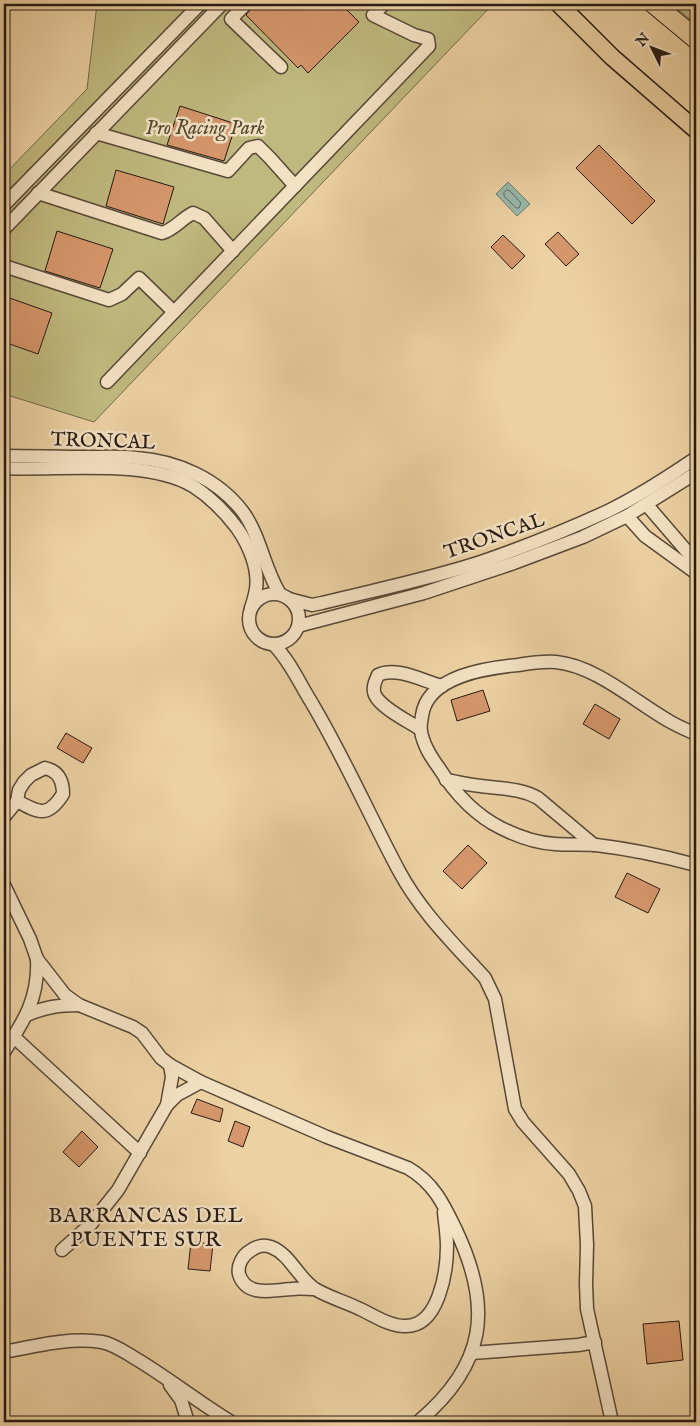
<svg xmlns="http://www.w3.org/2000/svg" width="700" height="1426" font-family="'IM FELL English',serif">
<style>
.green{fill:#c0b97f;stroke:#736a49}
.water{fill:#99b7aa;stroke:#6b786e}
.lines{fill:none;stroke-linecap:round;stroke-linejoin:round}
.shore{stroke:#60685e;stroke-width:1}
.building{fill:#d5976b;stroke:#261a13}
.minor-casing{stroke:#584837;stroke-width:15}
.major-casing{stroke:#261a13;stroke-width:19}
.highway-casing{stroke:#261a13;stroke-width:21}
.minor{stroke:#f3e1c3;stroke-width:12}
.major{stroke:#ecd1a2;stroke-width:16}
.highway{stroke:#ecd1a2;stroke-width:19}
.labels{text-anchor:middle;stroke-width:5;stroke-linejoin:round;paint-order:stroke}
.park-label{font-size:20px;font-style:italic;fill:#544a33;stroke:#f3e1c3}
.street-label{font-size:20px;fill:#261a13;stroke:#f3e1c3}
.neighbourhood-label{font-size:21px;letter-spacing:1px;fill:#261a13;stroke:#f3e1c3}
</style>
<rect width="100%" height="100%" fill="#ecd1a2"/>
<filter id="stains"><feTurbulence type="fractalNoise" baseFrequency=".004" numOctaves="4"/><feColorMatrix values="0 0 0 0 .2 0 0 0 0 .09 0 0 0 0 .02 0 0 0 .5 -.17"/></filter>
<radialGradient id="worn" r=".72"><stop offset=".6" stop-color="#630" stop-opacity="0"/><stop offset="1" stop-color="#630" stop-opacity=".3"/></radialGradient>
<!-- green -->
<g class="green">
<polygon points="97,4 493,4 94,422 4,394 4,175 87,89"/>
<polygon points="671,4 696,4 696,24"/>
</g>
<!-- water -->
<polygon class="water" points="508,182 530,204 517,216 496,194"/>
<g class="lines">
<!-- shore -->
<polygon class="shore" points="507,190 510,191 521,203 519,208 516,208 504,196 504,193"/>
</g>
<!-- building -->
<g class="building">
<polygon points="255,4 341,4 359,22 308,73 301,65 298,68 246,15"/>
<polygon points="180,106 236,124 224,161 167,145"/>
<polygon points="599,145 655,201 632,224 576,168"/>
<polygon points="116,170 174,187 163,224 106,206"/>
<polygon points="57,231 113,249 100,288 45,271"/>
<polygon points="558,232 579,254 566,266 545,244"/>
<polygon points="503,235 525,256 512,269 491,247"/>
<polygon points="4,296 52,313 38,354 4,342"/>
<polygon points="483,690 490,711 457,721 451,700"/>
<polygon points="595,704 620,719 609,739 583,724"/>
<polygon points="66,733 92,748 83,763 57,748"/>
<polygon points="468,845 487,863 462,889 443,871"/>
<polygon points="627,873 660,889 648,913 615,897"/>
<polygon points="197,1099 223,1109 220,1122 191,1113"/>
<polygon points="235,1121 250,1127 243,1147 228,1141"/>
<polygon points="82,1131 98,1147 79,1167 63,1152"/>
<polygon points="191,1242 213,1244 210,1271 188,1269"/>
<polygon points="679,1321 683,1360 647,1364 643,1324"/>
</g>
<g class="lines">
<defs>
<g id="minor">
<polyline points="246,4 231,19 281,67"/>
<polyline points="96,133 228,171 249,148 258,146 270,158 295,186"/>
<path d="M38,193L162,233C174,230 181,219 193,213L204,218L233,251"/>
<polyline points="4,205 200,4"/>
<polyline points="4,229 222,4"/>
<polyline points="4,266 109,300 122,294 139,278 174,312"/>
<polyline points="107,382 429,46 428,39 414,35 373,15 384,4"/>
<path d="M4,456C32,456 60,457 88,457C104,457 121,456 137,458C177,461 218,479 243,512C261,537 264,569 280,594"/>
<path d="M4,468C59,471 145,458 193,486C210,497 225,512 237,528C249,545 259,569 256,589C255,595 253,602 251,608"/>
<polyline points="647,505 696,562"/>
<polyline points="627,516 645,536 696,573"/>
<circle cx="274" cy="619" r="25"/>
<path d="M289,599L312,605L322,603C375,590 429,579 481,562C524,547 567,530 608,511C639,496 668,477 696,458"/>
<polyline points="298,626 424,593 514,563 583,537 627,516 696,473"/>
<path d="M274,645C288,659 297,678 307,695C342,752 368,813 399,871C421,912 454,944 485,978L495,999L515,1109L523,1122L569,1174L579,1191L585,1206L587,1245L586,1284L587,1309L612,1422"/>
<path d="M420,729C408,721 381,708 375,695C372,688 375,682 378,675C396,666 423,681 442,686"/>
<path d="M696,734C687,730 677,726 669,721C634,701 596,666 556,662C543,661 530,663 518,665C486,668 427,676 422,716C421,721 420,726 421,731C423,745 431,757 439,768C454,792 475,815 501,828C517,836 536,843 555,844C568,845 582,844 596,845C630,849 663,856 696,865"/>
<path d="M446,780C458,782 469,785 481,786C501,789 520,788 538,798L594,845"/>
<path d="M4,817L17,801L19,790L24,782L31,775L45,768C58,771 63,780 63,794C48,818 39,813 17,801"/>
<path d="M4,885L30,939L37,959L65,995L79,1005L133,1027L142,1033L161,1058L170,1065L201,1082L327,1137L408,1168C434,1183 444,1205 456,1230C493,1308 486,1365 418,1422"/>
<path d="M27,1015C45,1007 59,1005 79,1005"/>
<polyline points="14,1037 140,1153"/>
<path d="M4,1052C24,1021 39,998 37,959"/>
<polyline points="167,1105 177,1095 201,1082"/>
<polyline points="62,1250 91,1224 118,1190 167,1105 172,1077 170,1065"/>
<path d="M315,1289C307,1289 299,1288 292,1289C274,1290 246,1298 239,1274C237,1265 243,1255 250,1251C257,1246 263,1244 271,1247C290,1254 298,1278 315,1289C328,1297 346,1302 360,1309C373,1315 391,1327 406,1326C439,1326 447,1271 447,1246C447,1235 445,1223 444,1212"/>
<path d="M4,1352C35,1346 70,1337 102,1342C113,1344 123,1351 133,1357C167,1377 198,1402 231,1422"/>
<polyline points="472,1353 578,1345 595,1342"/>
<polyline points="170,1385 181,1400 188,1422"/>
</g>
<polyline id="major" points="559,4 612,57 696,130"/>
<polyline id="highway" points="654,4 696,39"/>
</defs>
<!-- minor casing -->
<use href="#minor" class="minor-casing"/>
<!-- major casing -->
<use href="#major" class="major-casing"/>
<!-- highway casing -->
<use href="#highway" class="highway-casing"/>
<!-- minor -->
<use href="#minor" class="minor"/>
<!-- major -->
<use href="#major" class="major"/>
<!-- highway -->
<use href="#highway" class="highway"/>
</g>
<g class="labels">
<!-- park labels -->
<g class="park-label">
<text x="205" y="134">Pro Racing Park</text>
</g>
<!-- street labels -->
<g class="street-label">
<text transform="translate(103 440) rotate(2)" y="7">TRONCAL</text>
<text transform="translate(494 535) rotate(-19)" y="7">TRONCAL</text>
</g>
<!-- neighbourhood labels -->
<g class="neighbourhood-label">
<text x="146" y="1222">BARRANCAS DEL<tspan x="146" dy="24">PUENTE SUR</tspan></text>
</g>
</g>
<!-- margin -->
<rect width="700" height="1426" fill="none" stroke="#ecd1a2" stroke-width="20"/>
<rect x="5" y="5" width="690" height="1416" fill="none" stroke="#261a13" stroke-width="2.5"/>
<rect x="10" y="10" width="680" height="1406" fill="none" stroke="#261a13"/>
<!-- north arrow -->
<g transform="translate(652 48) rotate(312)" stroke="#f3e1c3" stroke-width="4" paint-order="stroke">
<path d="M0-4L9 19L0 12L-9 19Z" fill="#261a13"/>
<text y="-8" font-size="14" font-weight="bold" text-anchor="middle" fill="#261a13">N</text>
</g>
<rect width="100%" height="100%" filter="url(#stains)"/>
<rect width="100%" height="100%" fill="url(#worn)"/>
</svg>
